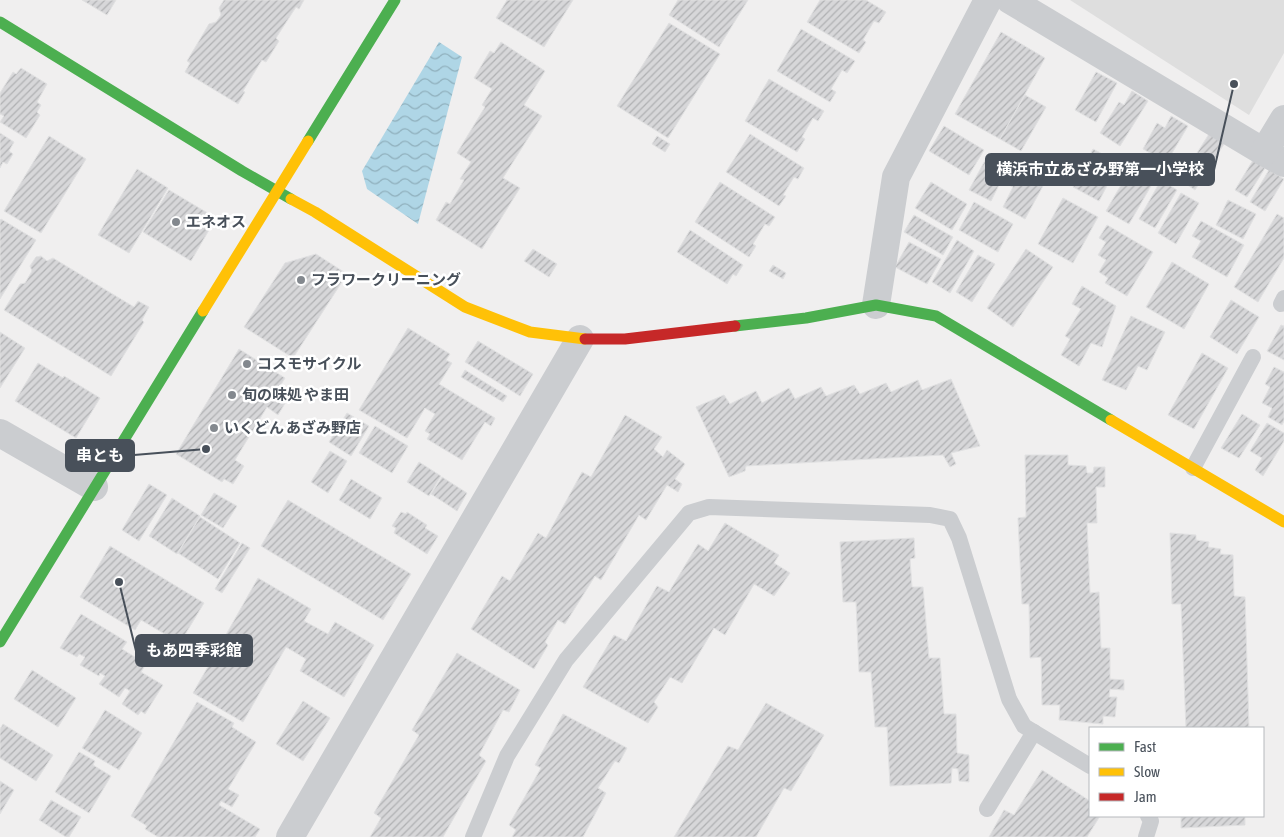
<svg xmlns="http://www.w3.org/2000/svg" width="1284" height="837" font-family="'Asap Condensed','Noto Sans JP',sans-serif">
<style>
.education{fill:#dedede}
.water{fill:url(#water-waves)}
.building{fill:url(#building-hatch);stroke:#e1e1e2}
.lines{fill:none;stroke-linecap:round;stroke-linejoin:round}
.lane{stroke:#cbcdd0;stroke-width:16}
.street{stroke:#cbcdd0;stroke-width:28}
.fast{stroke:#4caf50;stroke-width:11}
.slow{stroke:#ffc107;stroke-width:11}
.jam{stroke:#c62828;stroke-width:11}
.poi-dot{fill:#83888e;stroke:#fff;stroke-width:2}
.labels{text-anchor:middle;stroke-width:5;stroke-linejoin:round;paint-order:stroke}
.poi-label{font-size:15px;font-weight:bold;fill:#48505a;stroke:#fff;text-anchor:start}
.leader{fill:none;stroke:#48505a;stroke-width:2}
.callout-dot{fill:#48505a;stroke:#fff;stroke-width:2}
.callout{fill:#48505a;stroke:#48505a;stroke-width:2}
.callout-label{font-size:16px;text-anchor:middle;font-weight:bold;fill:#fff}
</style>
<defs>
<pattern id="water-waves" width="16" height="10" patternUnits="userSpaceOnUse" patternTransform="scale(1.25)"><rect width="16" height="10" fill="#afd6e6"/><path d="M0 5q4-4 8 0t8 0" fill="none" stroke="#90b0bd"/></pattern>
<pattern id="building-hatch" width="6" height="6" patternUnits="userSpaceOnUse" patternTransform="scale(1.25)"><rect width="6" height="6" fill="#d7d7d9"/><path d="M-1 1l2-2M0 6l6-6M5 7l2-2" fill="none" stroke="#b0b1b3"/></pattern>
</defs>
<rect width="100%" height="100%" fill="#f0efef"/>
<!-- education -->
<polygon class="education" points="1070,0 1284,0 1284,53 1249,115"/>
<!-- water -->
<polygon class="water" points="439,42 462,57 418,224 367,189 362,171"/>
<!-- building -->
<g class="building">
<polygon points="82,0 116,0 107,15"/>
<polygon points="224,0 304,0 299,9 296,7 276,38 279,41 266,62 262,60 243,91 245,92 238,104 185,72 190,63 187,61 209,24 216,22 221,15 219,8"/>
<polygon points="507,0 573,0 544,47 496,18"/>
<polygon points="678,0 748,0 719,47 669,15"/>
<polygon points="820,0 866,0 886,12 879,23 874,21 863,40 866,42 859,53 807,22"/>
<polygon points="669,23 720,54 668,138 617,106"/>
<polygon points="801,29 855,61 847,73 842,70 831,89 836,92 830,102 777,71"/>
<polygon points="1001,32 1045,58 1000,139 955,114"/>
<polygon points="501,42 545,71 524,105 542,116 503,178 520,188 482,249 436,220 446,202 450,204 464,180 460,179 471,162 457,153 485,107 482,105 492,89 474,78 490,51 494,53"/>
<polygon points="21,68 47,84 37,102 41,105 37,112 40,115 26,138 0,122 4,116 0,114 0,93 13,72 16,74"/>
<polygon points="1096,72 1117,83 1096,122 1075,110"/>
<polygon points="769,79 824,111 818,121 813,118 802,137 805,139 797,152 745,121"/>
<polygon points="1132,91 1148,101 1120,146 1100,133 1119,102 1124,105"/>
<polygon points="1025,95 1046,107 1021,151 1000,139"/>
<polygon points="1171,116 1188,126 1159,175 1143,165 1150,153 1143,149 1157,123 1165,128"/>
<polygon points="944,126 984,150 969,175 929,151"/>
<polygon points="0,133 14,142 9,151 13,154 7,164 3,162 0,168"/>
<polygon points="750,134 804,168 798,179 794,177 783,195 786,196 779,206 726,172"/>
<polygon points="1209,134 1224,144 1195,190 1180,180"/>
<polygon points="49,136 86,159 41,233 4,211"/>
<polygon points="657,136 670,144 665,152 652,144"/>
<polygon points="1093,149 1119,163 1099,201 1073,187"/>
<polygon points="989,153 1044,184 1025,219 1003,207 1013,187 1001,181 991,201 969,190"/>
<polygon points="1253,160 1265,168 1247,197 1235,190"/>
<polygon points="1132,166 1155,179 1129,224 1106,211"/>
<polygon points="137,169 168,188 129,253 98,235"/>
<polygon points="1269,170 1284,179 1265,211 1250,202"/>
<polygon points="1161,180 1177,190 1155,228 1139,219"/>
<polygon points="720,182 775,217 769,226 765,224 753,244 756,246 749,257 695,222"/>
<polygon points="931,182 967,204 952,230 915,208"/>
<polygon points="169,190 216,218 191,261 143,232"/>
<polygon points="1181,193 1199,203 1176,244 1158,233"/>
<polygon points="1063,198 1098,217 1073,263 1038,244"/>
<polygon points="1228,200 1256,214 1243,239 1216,225"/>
<polygon points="974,202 1013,224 998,252 959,230"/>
<polygon points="1277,214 1284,218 1284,258 1258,302 1234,287"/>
<polygon points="914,215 953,237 943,255 904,232"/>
<polygon points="1,219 36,240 0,299 0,220"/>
<polygon points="1201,221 1244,245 1227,277 1192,257 1201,241 1192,236"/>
<polygon points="1107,225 1153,252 1127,296 1105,283 1108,278 1099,272 1106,260 1098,255 1106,242 1099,238"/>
<polygon points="690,230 743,265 736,276 733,274 727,284 677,252"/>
<polygon points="957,240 974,251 950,293 932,282"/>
<polygon points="909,242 941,259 927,284 895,267"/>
<polygon points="533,249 557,264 549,277 524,261"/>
<polygon points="1026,249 1053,267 1013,327 987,308"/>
<polygon points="316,254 347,274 293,358 244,327 285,263"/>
<polygon points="978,255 995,264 972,302 956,292"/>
<polygon points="41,256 47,261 53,258 134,307 138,301 149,307 142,320 144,322 111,376 4,310 20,284 25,283 32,271 30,266 36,257"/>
<polygon points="1172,262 1209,284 1184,329 1146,307"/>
<polygon points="773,265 786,273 783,279 769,271"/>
<polygon points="1082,286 1116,306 1102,347 1091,343 1079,366 1061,355 1070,339 1065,336 1081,309 1072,304"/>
<polygon points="1231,300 1259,317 1237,354 1210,337"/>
<polygon points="1131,316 1165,332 1147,370 1138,366 1126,390 1102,380"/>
<polygon points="1281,325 1284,326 1284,360 1267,351"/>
<polygon points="408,328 450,354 446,360 452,363 439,384 495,418 491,426 485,422 462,460 427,439 430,434 425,431 435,414 425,408 407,438 359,410"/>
<polygon points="0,332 25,348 0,388"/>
<polygon points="478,341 533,374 520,396 465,362"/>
<polygon points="239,349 285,378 280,386 291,393 278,415 267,407 235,460 244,466 233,484 224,479 222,482 176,454"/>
<polygon points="1202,353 1228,368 1194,429 1168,415"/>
<polygon points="38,363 63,378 64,376 100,398 76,438 15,401"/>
<polygon points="1274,367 1284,372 1284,421 1282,425 1268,417 1272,408 1262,403 1270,387 1265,384"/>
<polygon points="465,370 507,396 503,402 461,377"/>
<polygon points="951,379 980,446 951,453 956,464 950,467 943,455 746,466 745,471 729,477 696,407 724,395 730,404 756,391 762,403 789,388 795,399 821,387 826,396 854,385 860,394 886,383 891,392 918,380 922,390"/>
<polygon points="347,413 369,426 351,456 329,442"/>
<polygon points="1242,414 1260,425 1239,458 1221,448"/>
<polygon points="625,415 662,437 654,449 663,457 667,450 685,464 675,479 682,484 678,492 667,485 646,520 639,515 601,580 595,576 565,624 558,620 545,642 548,645 534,669 471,629 502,576 510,581 538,533 546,538 582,472 591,477"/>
<polygon points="1267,423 1284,433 1284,441 1263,476 1255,470 1262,458 1250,451"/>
<polygon points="375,426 408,446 392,473 359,453"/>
<polygon points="330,451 347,461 328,493 311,482"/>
<polygon points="1025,455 1068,455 1068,465 1086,466 1087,473 1093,473 1094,467 1105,467 1105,487 1096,487 1097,523 1087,523 1090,593 1099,592 1101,648 1110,648 1110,679 1124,680 1124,690 1110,689 1109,697 1117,697 1115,717 1103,716 1103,724 1059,720 1060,705 1042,705 1041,657 1030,658 1029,604 1022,604 1018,518 1026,517"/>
<polygon points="419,462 441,476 429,496 407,482"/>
<polygon points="442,477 467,493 457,511 431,494"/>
<polygon points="351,479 382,498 370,519 339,500"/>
<polygon points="149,484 167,495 139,541 122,530"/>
<polygon points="214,493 237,506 223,528 201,515"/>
<polygon points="172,498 200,516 177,554 149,536"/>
<polygon points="288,500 411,574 383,620 261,546"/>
<polygon points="401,512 406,514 407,512 427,525 425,528 438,536 427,554 394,533 396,528 392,526"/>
<polygon points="200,517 240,543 218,579 178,553"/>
<polygon points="725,523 779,555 774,563 790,573 774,596 754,584 725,635 714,628 682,683 670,677 654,702 658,707 648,723 583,687 614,635 626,641 657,586 669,592 698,544 708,551"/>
<polygon points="1170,533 1196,535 1196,540 1209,542 1208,547 1221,549 1220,554 1233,555 1234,596 1245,597 1249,728 1186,728 1181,604 1172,604"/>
<polygon points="914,538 915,558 910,559 912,587 923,587 929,658 940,658 944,714 956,714 957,753 969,755 969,782 959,781 958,769 952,768 951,783 890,786 887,727 875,727 871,672 859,672 856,602 843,602 840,542"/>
<polygon points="242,543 250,548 222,593 215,589"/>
<polygon points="110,546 204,603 180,643 141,620 135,630 80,597"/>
<polygon points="258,578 311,609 304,621 328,634 335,622 374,645 344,697 300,671 306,659 286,647 243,722 193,693"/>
<polygon points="81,614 127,642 122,649 146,664 141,672 163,685 145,714 141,711 138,715 122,704 130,691 125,688 119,697 99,684 105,676 100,673 99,676 80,665 85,657 79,654 77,657 60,648"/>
<polygon points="457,653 520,690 509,712 503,710 479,755 486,761 443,837 370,837 381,818 374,813 419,735 412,730"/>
<polygon points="32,670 76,698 58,727 14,699"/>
<polygon points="303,701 330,718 303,761 276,744"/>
<polygon points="197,702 234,723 232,727 256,742 228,789 239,795 232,807 221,801 219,805 260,829 255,837 158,837 145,829 147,826 131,816"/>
<polygon points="766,703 824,735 791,791 784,788 756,837 674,837 728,746 738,750"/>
<polygon points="105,710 142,733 119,770 82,748"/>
<polygon points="563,714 627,748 619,763 615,761 598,788 606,793 583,837 512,837 516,830 509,825 541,768 535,765"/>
<polygon points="3,724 53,755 36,781 0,758 0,729"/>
<polygon points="79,752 95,761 93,765 111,776 89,813 55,792"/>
<polygon points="1042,770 1090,801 1090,816 1100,816 1087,837 989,837 1004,810 1014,815"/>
<polygon points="0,781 14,790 0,814"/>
<polygon points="51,800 81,817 69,837 66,837 39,820"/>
<polygon points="1181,816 1245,816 1245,825 1181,828"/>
</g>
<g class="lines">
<!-- lane -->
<g class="lane">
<polyline points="1281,304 1284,298"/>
<polyline points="1193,468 1253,357"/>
<polyline points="987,809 1034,732"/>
<polyline points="473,837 507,756 566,660 689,513 709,507 930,515 950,519 959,538 1009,699 1024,726 1090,766"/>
<polyline points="1146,837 1151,821 1148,816"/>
</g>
<!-- street -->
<g class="street">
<polyline points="1010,0 1264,152 1284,163"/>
<polyline points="1264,152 1284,119"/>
<polyline points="876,305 896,177 988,0"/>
<polyline points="0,433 94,487"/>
<polyline points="290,837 580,339"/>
</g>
<!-- fast -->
<g class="fast">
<polyline points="0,22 242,171 291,199"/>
<polyline points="308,141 395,0"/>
<polyline points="735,326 806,318 876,305 936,316 1111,420"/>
<polyline points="0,642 203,311"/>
</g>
<!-- slow -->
<g class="slow">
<polyline points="291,199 315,212 465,307 530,332 585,339"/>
<polyline points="203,311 308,141"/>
<polyline points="1111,420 1284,522"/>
</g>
<!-- jam -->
<polyline class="jam" points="585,339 625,339 735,326"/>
</g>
<!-- markers -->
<g class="poi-dot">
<circle cx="176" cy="222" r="5"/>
<circle cx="301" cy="280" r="5"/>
<circle cx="247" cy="364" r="5"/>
<circle cx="232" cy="395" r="5"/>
<circle cx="214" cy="428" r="5"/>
</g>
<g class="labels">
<!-- poi labels -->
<g class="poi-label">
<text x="186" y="227">エネオス</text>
<text x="311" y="285">フラワークリーニング</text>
<text x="257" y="369">コスモサイクル</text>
<text x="242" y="400">旬の味処 やま田</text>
<text x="224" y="433">いくどん あざみ野店</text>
</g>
</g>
<!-- callouts -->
<path class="leader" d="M1234 84L1214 170M206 449L134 455M119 582L136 651"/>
<g class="callout-dot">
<circle cx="1234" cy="84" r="5"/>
<circle cx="206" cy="449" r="5"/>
<circle cx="119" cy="582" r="5"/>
</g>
<g class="callout">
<rect x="986" y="154" width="228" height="31" rx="5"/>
<rect x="66" y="440" width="68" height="31" rx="5"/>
<rect x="136" y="635" width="116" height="31" rx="5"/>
</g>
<g class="callout-label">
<text x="1100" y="175">横浜市立あざみ野第一小学校</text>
<text x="100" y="461">串とも</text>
<text x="194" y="656">もあ四季彩館</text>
</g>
<!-- legend -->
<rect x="1089" y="727" width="175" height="90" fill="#ffffff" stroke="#b6b9bd"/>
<rect x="1099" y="743" width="25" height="8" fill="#4caf50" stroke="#b6b9bd"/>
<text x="1134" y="752" font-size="15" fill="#48505a">Fast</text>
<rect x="1099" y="768" width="25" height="8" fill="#ffc107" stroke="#b6b9bd"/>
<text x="1134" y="777" font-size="15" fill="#48505a">Slow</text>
<rect x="1099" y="793" width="25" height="8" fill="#c62828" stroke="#b6b9bd"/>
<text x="1134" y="802" font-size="15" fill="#48505a">Jam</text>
</svg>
